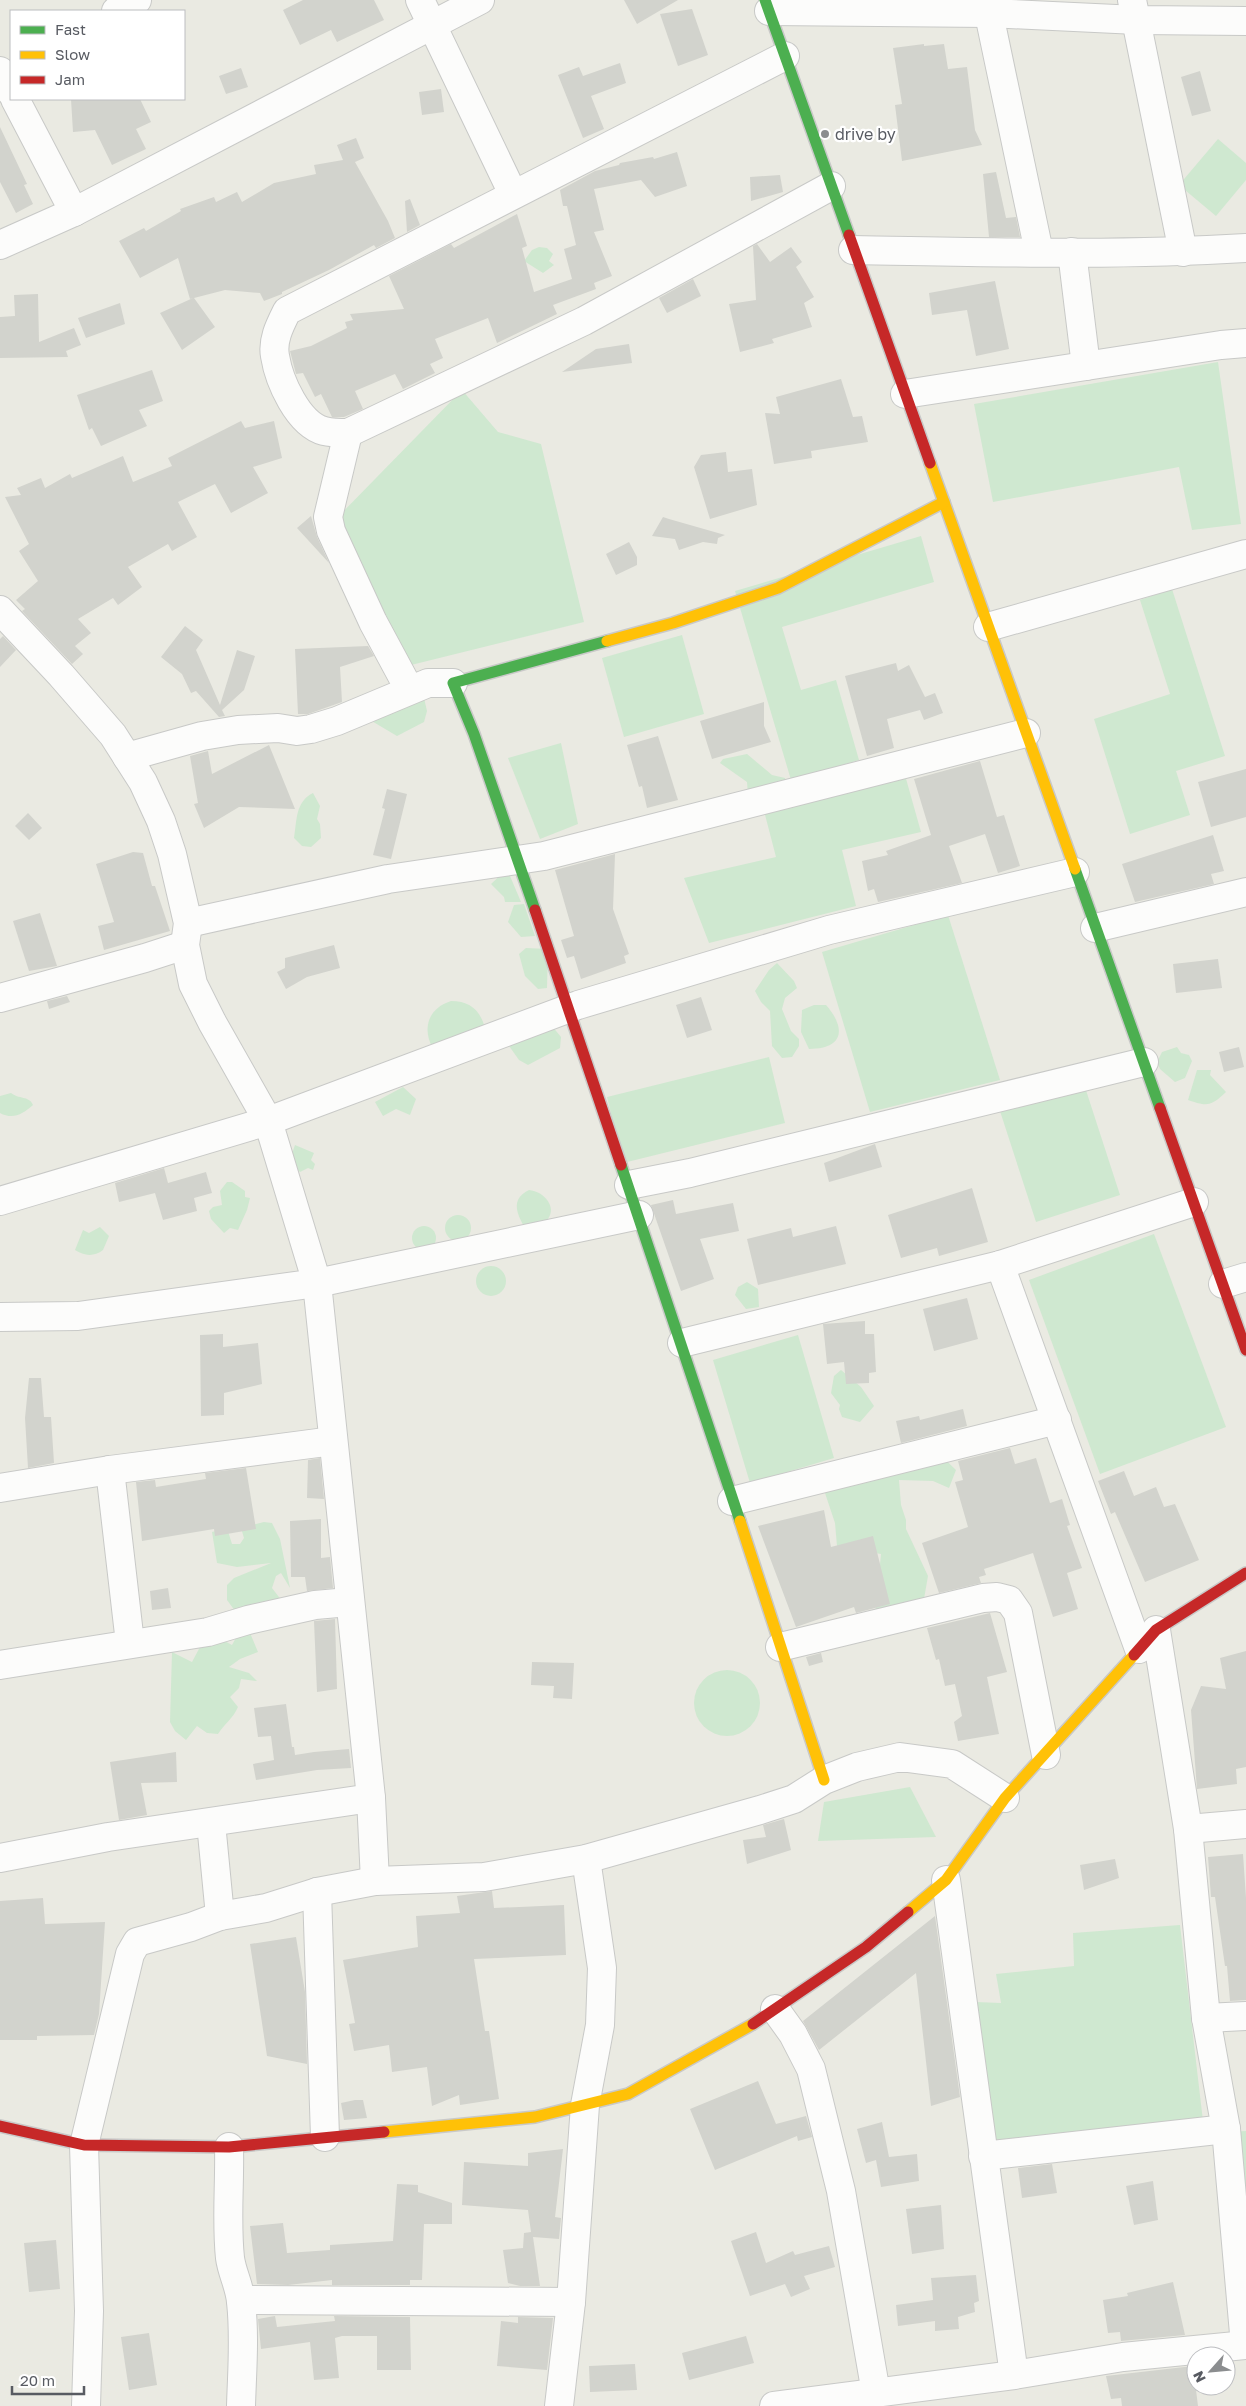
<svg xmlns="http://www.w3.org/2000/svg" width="1246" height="2406" font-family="'Golos Text',sans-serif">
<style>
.green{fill:#cfe8d0}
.building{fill:#d2d3cd}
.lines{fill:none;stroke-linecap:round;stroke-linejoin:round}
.street-casing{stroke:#c8c9c7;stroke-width:30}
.fast-casing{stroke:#c9c9c8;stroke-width:14}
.slow-casing{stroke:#c9c9c8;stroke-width:14}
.jam-casing{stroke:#c9c9c8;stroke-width:14}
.street{stroke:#fcfcfb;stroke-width:28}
.fast{stroke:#4caf50;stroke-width:11}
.slow{stroke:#ffc107;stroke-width:11}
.jam{stroke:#c62828;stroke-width:11}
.poi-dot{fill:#8b8d8f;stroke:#fff;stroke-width:2}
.labels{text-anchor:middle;stroke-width:4.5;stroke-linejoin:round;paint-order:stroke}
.poi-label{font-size:16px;fill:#585b62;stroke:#fff;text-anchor:start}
</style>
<rect width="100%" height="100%" fill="#eaeae2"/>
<!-- green -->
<g class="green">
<polygon points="1218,139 1246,163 1246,180 1216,216 1179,185"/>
<polygon points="539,247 547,248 553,254 549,261 554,265 543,273 524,261 532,250"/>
<polygon points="1218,362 1241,524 1192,530 1179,467 993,502 974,404"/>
<polygon points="462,390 498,432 541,444 584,622 403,667 332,523"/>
<polygon points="921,536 934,582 782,627 801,690 836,680 859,760 791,780 735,591"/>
<polygon points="1172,589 1225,756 1176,771 1190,815 1130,834 1094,719 1170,694 1140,600"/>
<polygon points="682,635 704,714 624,737 602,658"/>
<polygon points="424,698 427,711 424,722 397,736 370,720"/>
<polygon points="561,743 578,824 540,839 508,758"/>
<polygon points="747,754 772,775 785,778 789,797 903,768 921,832 842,850 856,906 709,943 684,878 776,857 763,807 748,795 747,782 720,763 723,759"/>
<path d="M313,793L320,806L317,819L320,824L321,838L311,847L302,846L294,838C297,821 295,802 313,793Z"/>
<polygon points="507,869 521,902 505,902 504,897 491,884"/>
<polygon points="524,904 535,936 521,937 508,922 514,905"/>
<polygon points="948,915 1000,1080 870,1112 822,952"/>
<polygon points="526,948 548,949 547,988 538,989 525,976 519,954"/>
<polygon points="777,963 794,981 797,988 785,998 782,1009 791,1031 799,1039 799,1046 792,1057 782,1058 772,1046 770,1011 761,1002 755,991 769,970"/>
<path d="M451,1001C470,1001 480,1010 485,1028L432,1047C422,1027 429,1008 451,1001Z"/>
<path d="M814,1005H826C847,1029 843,1049 809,1049L801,1032L802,1010Z"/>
<polygon points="552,1026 561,1037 560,1048 528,1065 519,1060 507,1043"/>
<polygon points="1177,1047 1181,1053 1189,1055 1192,1061 1185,1078 1175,1082 1160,1069 1157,1062 1162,1052"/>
<polygon points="769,1057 785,1123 623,1163 607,1097"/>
<path d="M1197,1070H1211L1210,1075L1226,1092C1211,1106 1208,1107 1188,1100Z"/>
<polygon points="1083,1081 1120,1195 1036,1222 999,1108"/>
<polygon points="403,1087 416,1099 410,1115 396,1109 383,1116 375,1102"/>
<path d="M11,1093C18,1099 30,1096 33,1105C23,1114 13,1120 0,1113V1096Z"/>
<path d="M295,1145L314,1153L311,1160L315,1164L313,1170L308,1168L300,1172C290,1165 291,1155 295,1145Z"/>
<polygon points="227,1182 232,1182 245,1191 245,1197 250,1198 247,1210 238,1230 230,1228 224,1233 211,1219 209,1211 213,1207 222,1205 220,1191"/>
<path d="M529,1190C544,1191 560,1209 545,1222C540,1226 531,1226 525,1228C517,1214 510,1199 529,1190Z"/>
<circle cx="458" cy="1228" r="13"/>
<circle cx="424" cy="1238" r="12"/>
<path d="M100,1227L109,1236L103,1250C94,1257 84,1256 75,1250L83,1230L89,1233Z"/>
<polygon points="1154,1234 1226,1427 1100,1474 1029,1280"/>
<circle cx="491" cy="1281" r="15"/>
<polygon points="747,1282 758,1289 759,1307 746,1309 735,1295 738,1287"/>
<polygon points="798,1335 834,1458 750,1483 713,1360"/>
<polygon points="841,1370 861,1387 874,1406 860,1422 842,1417 839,1409 840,1405 831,1393 834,1376"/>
<polygon points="932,1447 956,1470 949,1488 933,1481 899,1480 901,1505 906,1520 906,1529 928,1576 924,1599 875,1615 881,1554 837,1546 835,1523 825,1493 840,1484"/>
<polygon points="264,1522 272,1523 280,1539 290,1588 281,1573 276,1576 272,1588 282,1601 238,1615 227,1600 227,1585 234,1578 271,1563 237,1567 217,1563 212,1532 227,1528 232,1544 240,1544 244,1538 241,1528"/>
<path d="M245,1621L258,1652L240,1659L229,1667L249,1673L257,1681L241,1679L239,1688L230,1697L238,1707C232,1720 225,1723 218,1734L207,1733L197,1726L186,1740L175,1731L170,1722L172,1652L192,1662L208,1632L232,1645Z"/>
<circle cx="727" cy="1703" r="33"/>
<polygon points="910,1787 936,1837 818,1841 824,1802"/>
<polygon points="1180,1925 1203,2121 994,2140 976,2002 1001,2003 996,1974 1074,1966 1073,1933"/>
<polygon points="1246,2131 1246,2275 1229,2132"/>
</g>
<!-- building -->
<g class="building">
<polygon points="303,0 374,0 384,20 337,42 331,30 300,45 283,10"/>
<polygon points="624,0 678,0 637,24"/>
<polygon points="692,9 708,55 678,66 660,14"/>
<polygon points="924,44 924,46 944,44 948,69 967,67 975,130 982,145 902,161 895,105 902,104 893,48"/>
<polygon points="620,63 626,83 591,96 604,129 583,138 558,75 579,67 583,76"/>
<polygon points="241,68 248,87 226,94 219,76"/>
<polygon points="1200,71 1211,111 1192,116 1181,77"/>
<polygon points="441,89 444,112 422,115 419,92"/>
<polygon points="71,99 140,99 151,122 136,129 146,149 112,165 95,130 73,132"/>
<polygon points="0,127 27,184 24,185 33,204 16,213 0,182"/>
<polygon points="356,138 364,158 355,162 388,221 395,238 376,248 374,245 329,270 282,292 282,294 264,301 260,293 225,290 194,298 215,327 182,350 160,313 193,298 190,299 178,258 140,278 119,241 144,228 146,231 181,211 180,209 214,197 216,202 237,192 242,202 274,183 316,174 314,165 343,160 337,145"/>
<polygon points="677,152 687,186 655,197 641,180 594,189 604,230 594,232 612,276 594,283 596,289 553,305 557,314 497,343 488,318 435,339 443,358 430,364 435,373 403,389 395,374 355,391 363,409 344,417 332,417 321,394 315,397 303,373 296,374 290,351 311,346 347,328 345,322 353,320 350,314 404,309 389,276 451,244 454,248 517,214 527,246 522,248 534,292 572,279 564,249 576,245 567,206 563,206 560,190 595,171 619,165 620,163 653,157 654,159"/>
<polygon points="996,172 1006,218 1016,217 1020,237 989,237 983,174"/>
<polygon points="780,175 783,192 751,201 750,177"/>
<polygon points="410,199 420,225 407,232 405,201"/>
<polygon points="757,244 770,262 791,247 802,262 796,267 814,297 804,303 812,327 772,339 774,343 740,352 729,304 756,300 753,246"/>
<polygon points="693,279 701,296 667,313 659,298"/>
<polygon points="995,281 1009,349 976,356 967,310 932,315 929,293"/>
<polygon points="38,294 39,342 74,328 81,345 66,351 68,357 0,358 0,317 15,316 14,295"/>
<polygon points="120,303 125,324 86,338 78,318"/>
<polygon points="629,344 632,363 562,372 596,349"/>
<polygon points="152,370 163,401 139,410 147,426 101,446 92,428 89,430 77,395"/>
<polygon points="841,379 853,417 862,416 868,442 811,451 812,458 774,464 765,413 780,414 776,397"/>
<polygon points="241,421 245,428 274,421 282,458 253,467 268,493 231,513 215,484 178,502 197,537 172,551 168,544 128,567 142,587 118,605 113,598 78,619 91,633 75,646 83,654 72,664 22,611 25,609 16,600 38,581 19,551 29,544 5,497 21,495 17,488 41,478 45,488 70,474 72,478 123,456 133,482 172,466 168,458"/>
<polygon points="726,452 728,472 752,469 757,505 710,519 694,467 701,455"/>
<polygon points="311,516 317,537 329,563 297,528"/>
<polygon points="663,517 669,519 725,535 718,538 717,544 703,542 679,550 675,539 652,536"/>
<polygon points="629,542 637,557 637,565 616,575 606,554"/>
<polygon points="185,626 203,640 196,650 220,705 237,650 255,656 244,690 222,710 225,716 219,717 196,691 191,693 182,674 161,657"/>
<polygon points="3,636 16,650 0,667 0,639"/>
<polygon points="368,646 374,656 340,667 342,702 308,714 298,714 295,649"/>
<polygon points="896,663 898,671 909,665 925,697 935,693 943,713 924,720 920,710 887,719 894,748 867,756 845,676"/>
<polygon points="764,702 764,726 771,742 712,759 700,721"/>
<polygon points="658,736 678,800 647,808 642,786 639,787 627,745"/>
<polygon points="269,745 295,809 239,807 204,828 194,804 198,803 190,756 208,751 212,774"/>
<polygon points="980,761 997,817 1004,815 1020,866 998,873 985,834 949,846 962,883 878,902 874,889 868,891 862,861 888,855 886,851 931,835 914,779"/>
<polygon points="1246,769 1246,817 1211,827 1198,782"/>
<polygon points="387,789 407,794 391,859 373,855 385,809 382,808"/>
<polygon points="28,813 42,828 29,840 15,826"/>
<polygon points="1213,835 1224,871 1211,874 1214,884 1135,902 1122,864"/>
<polygon points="133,852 143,853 152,886 155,886 170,931 104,950 98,926 114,922 96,864"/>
<polygon points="615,854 613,909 629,954 624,956 626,963 581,979 574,956 567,958 561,940 574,936 555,870"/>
<polygon points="40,913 57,966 29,971 13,921"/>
<polygon points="334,945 340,968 307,977 286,989 277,972 285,968 285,958"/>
<polygon points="1218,959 1222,988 1176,993 1173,964"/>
<polygon points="67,996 70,1002 49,1009 47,1001"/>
<polygon points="701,997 712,1030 687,1038 676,1005"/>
<polygon points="1239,1047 1244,1067 1224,1072 1219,1052"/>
<polygon points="875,1144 882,1167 829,1182 824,1163"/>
<polygon points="164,1168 168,1183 206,1172 212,1193 194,1198 197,1211 163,1220 155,1193 119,1202 115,1183"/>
<polygon points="972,1188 988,1242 939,1256 937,1248 901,1258 888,1215"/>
<polygon points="673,1200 676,1214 733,1203 739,1231 700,1239 714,1279 681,1291 651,1205"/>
<polygon points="836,1226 846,1264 758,1285 747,1239 791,1228 793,1237"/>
<polygon points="967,1298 978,1339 934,1351 923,1309"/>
<polygon points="865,1321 865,1334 874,1334 876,1372 869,1373 869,1383 846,1384 844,1362 827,1364 823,1324"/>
<polygon points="223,1334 223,1347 258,1343 262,1384 224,1393 224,1415 201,1416 200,1335"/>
<polygon points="29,1378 41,1378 44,1417 51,1417 54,1463 28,1468 25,1418"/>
<polygon points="963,1409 967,1426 901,1443 896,1421 919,1416 920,1420"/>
<polygon points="1010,1448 1015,1464 1036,1458 1050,1503 1062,1499 1070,1525 1067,1526 1082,1568 1067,1573 1078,1609 1053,1617 1033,1553 984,1569 986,1575 979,1577 981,1583 939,1593 922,1543 968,1527 955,1482 963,1480 958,1461"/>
<polygon points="320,1458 324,1499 307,1498 308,1460"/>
<polygon points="246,1468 256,1529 215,1536 214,1529 142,1541 136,1482 155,1480 156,1487 206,1479 205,1473"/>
<polygon points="1124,1471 1134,1496 1156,1487 1164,1507 1175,1504 1199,1560 1145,1582 1115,1512 1111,1514 1098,1481"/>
<polygon points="824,1510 831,1547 873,1536 890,1604 856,1613 854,1607 796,1627 758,1526"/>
<polygon points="321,1519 321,1558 330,1557 333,1588 307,1591 305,1577 291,1577 290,1521"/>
<polygon points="168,1588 171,1608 152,1610 150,1591"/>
<polygon points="990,1613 1007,1672 987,1677 999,1734 958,1741 954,1722 962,1716 955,1684 945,1686 939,1659 936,1660 927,1628"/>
<polygon points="335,1619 337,1689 317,1692 314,1621"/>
<polygon points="1246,1651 1246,1767 1236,1769 1237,1784 1197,1789 1191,1710 1201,1686 1226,1689 1220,1658"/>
<polygon points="821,1653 823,1662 809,1666 806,1657"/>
<polygon points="532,1662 574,1663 572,1699 553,1698 554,1686 531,1685"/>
<polygon points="286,1704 292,1747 294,1747 295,1755 314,1752 349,1749 351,1768 317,1770 256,1780 253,1764 274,1760 271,1736 258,1737 254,1708"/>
<polygon points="176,1752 177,1782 141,1783 147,1815 119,1820 110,1762"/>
<polygon points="784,1819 791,1850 747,1864 743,1840 766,1837 763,1825"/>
<polygon points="1243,1854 1246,1898 1246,2000 1230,2001 1227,1966 1225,1966 1215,1897 1211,1897 1208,1857"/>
<polygon points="1115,1859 1119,1878 1084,1890 1080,1865"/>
<polygon points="492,1891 494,1908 564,1905 566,1955 474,1959 485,2031 489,2031 499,2099 460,2105 459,2095 432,2106 427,2067 392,2072 389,2045 354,2051 349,2024 355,2023 343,1960 418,1947 416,1916 460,1913 457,1896"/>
<polygon points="43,1898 45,1924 105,1922 99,2014 94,2035 37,2036 37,2040 0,2040 0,1901"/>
<polygon points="935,1916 960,2097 931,2106 916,1973 819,2050 803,2021"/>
<polygon points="296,1937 305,1992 307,2064 267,2056 250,1944"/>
<polygon points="758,2081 776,2124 806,2116 812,2137 798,2141 797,2136 715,2170 690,2109"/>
<polygon points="355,2100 363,2100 367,2118 344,2120 341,2103"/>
<polygon points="882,2122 889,2157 917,2154 919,2181 881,2187 876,2160 866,2163 857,2129"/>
<polygon points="563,2149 555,2217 561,2218 559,2239 533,2237 540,2286 520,2286 508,2283 503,2250 523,2248 524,2233 531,2232 528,2210 462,2205 464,2162 528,2166 528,2153"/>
<polygon points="1052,2164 1057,2193 1022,2198 1018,2168"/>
<polygon points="1153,2181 1158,2220 1134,2225 1126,2186"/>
<polygon points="397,2184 418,2185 418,2192 452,2203 452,2224 424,2224 422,2280 410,2280 410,2285 332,2285 332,2280 288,2285 257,2284 250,2226 283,2223 287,2253 330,2250 330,2245 393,2241"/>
<polygon points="941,2205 944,2249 912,2254 906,2209"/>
<polygon points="756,2232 766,2263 793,2251 795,2255 829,2246 835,2267 804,2276 810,2289 791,2297 785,2284 750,2296 731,2241"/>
<polygon points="56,2240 60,2289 29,2292 24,2243"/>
<polygon points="976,2275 979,2301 974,2303 975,2312 958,2317 959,2329 935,2331 935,2321 898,2326 896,2305 933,2300 931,2278"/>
<polygon points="1173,2282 1185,2335 1121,2341 1120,2332 1108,2333 1103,2300 1128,2296 1127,2293"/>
<polygon points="275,2316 277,2327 335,2321 334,2316 410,2317 411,2370 377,2370 377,2336 342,2336 335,2338 339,2378 314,2380 310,2342 261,2349 258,2319"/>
<polygon points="518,2317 553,2318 547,2370 497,2366 501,2321 518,2323"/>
<polygon points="149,2333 157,2385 129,2390 121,2337"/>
<polygon points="746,2336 754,2363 689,2380 682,2353"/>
<polygon points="635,2364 637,2390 590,2392 589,2366"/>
<polygon points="1193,2366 1198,2406 1122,2406 1121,2398 1111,2399 1106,2376"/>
</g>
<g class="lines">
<defs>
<g id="street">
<polyline points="420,0 513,194"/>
<polyline points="986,0 1039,252"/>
<polyline points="1132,0 1183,252"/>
<polyline points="116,11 137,0"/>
<polyline points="769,11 989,13 1137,20 1246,21"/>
<path d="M785,56L287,311C280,325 272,340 275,356C279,381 298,424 324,431C332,433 340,433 348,433L584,321L831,186"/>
<polyline points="0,71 11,92"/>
<polyline points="15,99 74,212"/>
<polyline points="0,245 74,212 480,0"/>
<path d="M853,250C984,252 1115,256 1246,248"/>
<polyline points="1072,252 1086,366"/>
<polyline points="905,394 1221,345 1246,343"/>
<polyline points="348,433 328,517 331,531 373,622 409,689"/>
<polyline points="0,610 61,675 113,735 143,782 161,821 172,854 188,923 185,945 193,984 212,1022 268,1121 317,1283 371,1798 375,1881"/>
<polyline points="988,627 1246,554"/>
<polyline points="127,757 202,736 238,730 278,728 297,731 311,729 337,721 428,683 453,683"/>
<polyline points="188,923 388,879 544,856 1026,733"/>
<polyline points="1095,928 1246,892"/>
<polyline points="0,998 145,958 185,945"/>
<polyline points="629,1185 690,1173 1144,1062"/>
<polyline points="0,1201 268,1121 578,1005 829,930 1075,872"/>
<polyline points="1000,1265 1139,1649"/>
<polyline points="1223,1284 1246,1277"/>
<polyline points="0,1317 78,1316 317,1283 639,1215"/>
<polyline points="682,1343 1000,1265 1194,1202"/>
<polyline points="110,1470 130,1643"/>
<polyline points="0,1488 110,1470 333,1441"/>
<polyline points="732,1501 1057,1420"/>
<polyline points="1156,1630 1188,1829 1206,2018 1226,2129 1245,2345"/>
<polyline points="780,1647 983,1598 997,1597 1009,1600 1018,1613 1046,1755"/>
<polyline points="0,1665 208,1632 248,1620 315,1605 349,1602"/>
<polyline points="211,1823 220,1916"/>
<polyline points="1188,1829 1246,1824"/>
<polyline points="0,1858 108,1837 371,1798"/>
<polyline points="946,1880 1014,2375"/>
<polyline points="317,1892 325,2137"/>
<polyline points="775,2009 793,2034 811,2069 841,2191 876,2393"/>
<polyline points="1206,2018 1246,2016"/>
<path d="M229,2147C230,2184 226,2221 230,2258C232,2273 240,2287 241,2302C245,2337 242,2371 241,2406"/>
<polyline points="983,2156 1226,2129"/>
<polyline points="241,2300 571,2302"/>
<polyline points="86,2406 89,2311 84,2145 130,1954 137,1942 191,1927 220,1916 266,1908 317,1892 375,1881 484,1877 586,1859 760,1810 794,1799 824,1780 857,1767 900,1757 952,1764 1005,1798"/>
<polyline points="559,2406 571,2302 585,2105 600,2025 602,1968 586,1859"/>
<polyline points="774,2406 1014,2375 1123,2357 1246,2345"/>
</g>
<g id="fast">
<polyline points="765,0 849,235"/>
<polyline points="1075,869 1160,1108"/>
<polyline points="535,910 474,734 453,683 607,641"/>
<polyline points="621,1165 740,1521"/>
</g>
<g id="slow">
<polyline points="930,463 1075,869"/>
<polyline points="607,641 673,623 778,588 944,502"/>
<polyline points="740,1521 824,1780"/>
<polyline points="908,1912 946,1880 1005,1798 1134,1655"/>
<polyline points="384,2132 535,2117 628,2094 753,2024"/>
</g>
<g id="jam">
<polyline points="849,235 930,463"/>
<polyline points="535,910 621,1165"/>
<polyline points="1160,1108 1246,1350"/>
<polyline points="1134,1655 1156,1630 1246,1573"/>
<polyline points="753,2024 866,1947 908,1912"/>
<polyline points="0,2126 84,2145 229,2147 384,2132"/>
</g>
</defs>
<!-- street casing -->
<use href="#street" class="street-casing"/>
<!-- fast casing -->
<use href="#fast" class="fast-casing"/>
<!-- slow casing -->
<use href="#slow" class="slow-casing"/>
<!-- jam casing -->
<use href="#jam" class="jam-casing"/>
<!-- street -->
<use href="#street" class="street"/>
<!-- fast -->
<use href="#fast" class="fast"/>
<!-- slow -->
<use href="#slow" class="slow"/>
<!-- jam -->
<use href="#jam" class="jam"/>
</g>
<!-- markers -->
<circle class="poi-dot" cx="825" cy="134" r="5"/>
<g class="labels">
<!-- poi labels -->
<g class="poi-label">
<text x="835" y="140">drive by</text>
</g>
</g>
<!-- legend -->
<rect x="10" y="10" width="175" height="90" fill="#ffffff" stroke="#bcbdc0"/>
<rect x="20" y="26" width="25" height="8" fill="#4caf50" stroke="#bcbdc0"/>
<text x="55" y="35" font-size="15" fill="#585b62">Fast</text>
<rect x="20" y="51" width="25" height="8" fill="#ffc107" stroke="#bcbdc0"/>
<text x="55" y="60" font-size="15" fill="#585b62">Slow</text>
<rect x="20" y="76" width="25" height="8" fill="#c62828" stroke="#bcbdc0"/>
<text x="55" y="85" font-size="15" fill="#585b62">Jam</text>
<!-- north arrow -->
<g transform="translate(1211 2371) rotate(243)"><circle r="24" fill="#ffffff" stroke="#bcbdc0"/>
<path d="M0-4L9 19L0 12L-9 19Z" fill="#8b8d8f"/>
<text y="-8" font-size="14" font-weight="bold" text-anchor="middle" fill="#585b62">N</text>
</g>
<!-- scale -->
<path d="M12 2386v8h72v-8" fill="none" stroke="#585b62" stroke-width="2.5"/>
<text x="20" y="2386" font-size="15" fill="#585b62" stroke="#ffffff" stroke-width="4" paint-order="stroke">20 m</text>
</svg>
